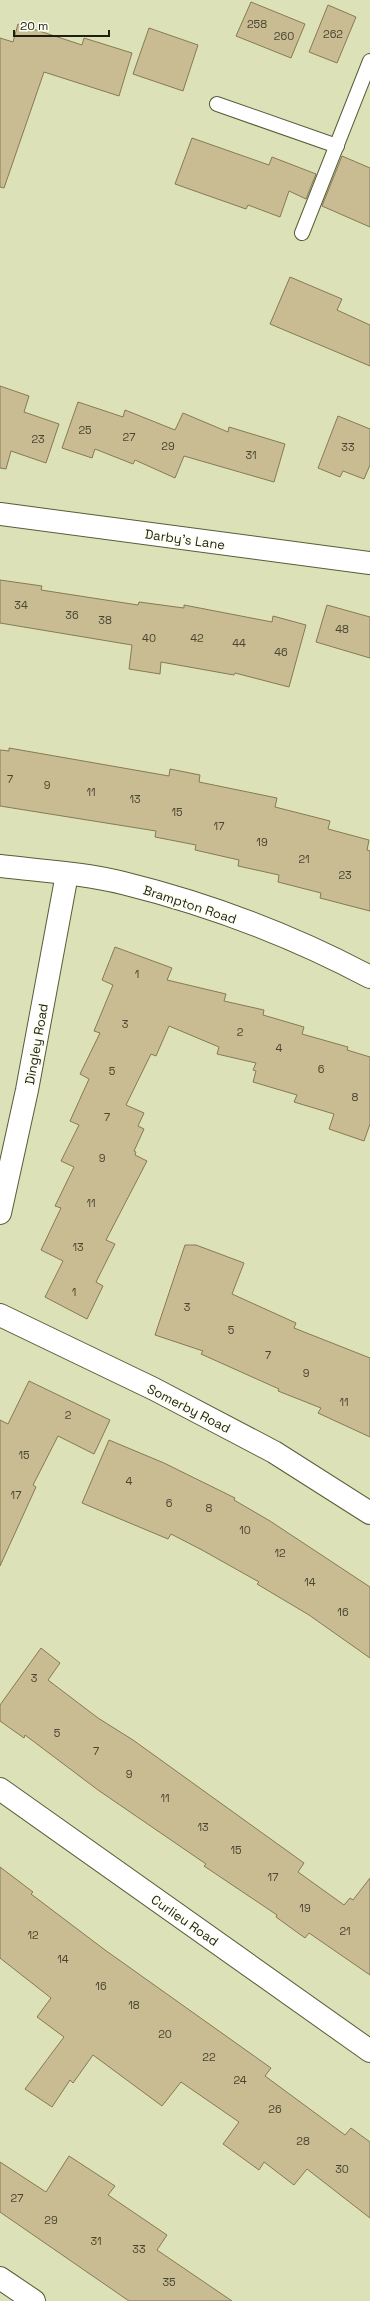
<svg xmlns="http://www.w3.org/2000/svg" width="370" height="2301" font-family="'Space Grotesk',sans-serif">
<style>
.building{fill:#c9bc93;stroke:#867a53}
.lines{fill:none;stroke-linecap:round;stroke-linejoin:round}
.lane-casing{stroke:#595c37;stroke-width:16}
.street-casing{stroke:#595c37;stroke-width:24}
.secondary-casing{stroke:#595c37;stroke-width:24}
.lane{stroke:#fff;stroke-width:14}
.street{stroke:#fff;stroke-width:22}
.secondary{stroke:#fff;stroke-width:22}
.labels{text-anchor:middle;stroke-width:3.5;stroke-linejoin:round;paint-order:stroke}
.number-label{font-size:11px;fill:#494630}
.street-label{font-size:13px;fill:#1e1f0f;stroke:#fdfff2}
</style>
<rect width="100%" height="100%" fill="#dde1b7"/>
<!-- building -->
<g class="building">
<polygon points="251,2 305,24 291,58 236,36"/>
<polygon points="328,5 356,17 337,63 309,52"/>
<polygon points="18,24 82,45 84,38 132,53 119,96 44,72 4,188 0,187 0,38 13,42"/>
<polygon points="149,28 198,45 183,91 133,74"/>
<polygon points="192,138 269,165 272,157 316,174 306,199 289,191 280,217 248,205 246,209 175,184"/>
<polygon points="342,156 370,168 370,227 322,206"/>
<polygon points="290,277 342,299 337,310 370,325 370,366 270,324"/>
<polygon points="0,386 29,396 24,412 59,424 46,463 11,451 6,469 0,468"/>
<polygon points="78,402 123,417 125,410 175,430 183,413 228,432 229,427 285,444 274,482 184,456 175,478 135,460 133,464 95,449 92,458 62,448"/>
<polygon points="338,416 370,429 370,465 364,479 343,471 340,477 318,468"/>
<polygon points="0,580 42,586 41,590 138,605 139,602 184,608 184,605 272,622 273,616 306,625 289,687 235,673 234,675 161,662 160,674 129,669 132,645 0,623"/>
<polygon points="327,605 370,617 370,658 316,642"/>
<polygon points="9,748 169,776 170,769 200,775 199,782 277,798 275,807 330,821 328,829 369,840 367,850 370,851 370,911 320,898 321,893 278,882 279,875 238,866 239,860 195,850 196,845 155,837 156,831 0,806 0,750 9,751"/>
<polygon points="115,947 172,968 167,980 226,994 224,1001 264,1010 263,1015 304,1027 302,1034 348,1047 347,1050 370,1057 370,1124 364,1141 329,1129 334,1114 294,1102 297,1095 253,1082 256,1071 253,1070 256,1063 217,1054 219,1047 169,1026 156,1056 151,1054 126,1105 144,1113 138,1126 144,1129 134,1151 136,1152 135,1155 147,1161 106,1240 115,1244 96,1282 103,1286 87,1319 45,1297 63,1261 41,1250 61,1208 55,1206 74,1167 61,1161 79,1125 70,1121 89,1079 80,1074 100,1033 94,1031 113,985 102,980"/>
<polygon points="185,1245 196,1245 244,1263 232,1294 296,1323 294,1328 370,1358 370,1437 318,1413 321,1408 278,1391 279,1389 201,1354 203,1351 155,1335"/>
<polygon points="29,1381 110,1420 94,1454 58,1436 33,1485 36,1487 0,1566 0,1420 8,1424"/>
<polygon points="109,1440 164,1463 235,1498 234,1500 270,1521 370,1587 370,1658 309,1615 257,1584 259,1582 202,1550 171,1534 168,1539 82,1503"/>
<polygon points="41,1648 60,1663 48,1680 98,1718 133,1740 304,1863 298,1872 344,1905 350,1898 353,1900 370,1878 370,1975 309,1933 305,1938 276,1917 277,1915 204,1866 206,1864 98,1790 25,1735 24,1738 0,1721 0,1705"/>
<polygon points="0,1867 33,1892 31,1894 105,1950 271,2068 265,2076 345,2135 351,2128 370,2142 370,2218 307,2169 294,2185 264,2162 259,2170 223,2144 239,2122 181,2082 162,2106 93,2055 73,2083 70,2080 52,2107 25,2089 64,2037 37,2017 51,1998 0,1958"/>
<polygon points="69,2156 115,2186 108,2195 167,2235 157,2250 232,2301 129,2301 0,2212 0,2162 46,2192"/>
</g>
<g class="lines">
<defs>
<g id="lane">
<polyline points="217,104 337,146"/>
<polyline points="302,233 370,61"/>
</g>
<g id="street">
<polyline points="0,514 370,563"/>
<path d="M0,866C41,871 83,873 123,883C208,904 293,936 370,977"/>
<polyline points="0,1213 27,1090 67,874"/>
<polyline points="0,1315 154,1389 274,1452 370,1513"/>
<polyline points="0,1789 370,2051"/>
</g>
<polyline id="secondary" points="0,2278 34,2301"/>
</defs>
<!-- lane casing -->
<use href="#lane" class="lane-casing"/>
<!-- street casing -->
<use href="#street" class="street-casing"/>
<!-- secondary casing -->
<use href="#secondary" class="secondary-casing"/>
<!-- lane -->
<use href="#lane" class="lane"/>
<!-- street -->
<use href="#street" class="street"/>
<!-- secondary -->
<use href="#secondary" class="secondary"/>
</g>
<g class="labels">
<!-- number labels -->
<g class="number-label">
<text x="257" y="28">258</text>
<text x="333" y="38">262</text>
<text x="284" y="40">260</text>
<text x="85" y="434">25</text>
<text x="129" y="441">27</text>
<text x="38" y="443">23</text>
<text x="168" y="450">29</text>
<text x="348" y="451">33</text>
<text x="251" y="459">31</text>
<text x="21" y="609">34</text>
<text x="72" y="619">36</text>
<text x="105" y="624">38</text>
<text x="342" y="633">48</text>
<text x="149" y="642">40</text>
<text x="197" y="642">42</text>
<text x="239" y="647">44</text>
<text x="281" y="656">46</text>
<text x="10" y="783">7</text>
<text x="47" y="789">9</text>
<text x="91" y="796">11</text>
<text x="135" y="803">13</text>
<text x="177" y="816">15</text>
<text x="219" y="830">17</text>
<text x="262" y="846">19</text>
<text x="304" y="863">21</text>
<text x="345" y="879">23</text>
<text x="137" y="978">1</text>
<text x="125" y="1028">3</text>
<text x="240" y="1036">2</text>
<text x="279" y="1052">4</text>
<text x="321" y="1073">6</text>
<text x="112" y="1075">5</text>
<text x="355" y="1101">8</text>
<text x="107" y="1121">7</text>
<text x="102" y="1162">9</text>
<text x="91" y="1207">11</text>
<text x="78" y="1251">13</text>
<text x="74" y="1296">1</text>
<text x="187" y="1311">3</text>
<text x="231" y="1334">5</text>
<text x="268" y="1359">7</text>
<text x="306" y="1377">9</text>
<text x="344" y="1406">11</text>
<text x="68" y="1419">2</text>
<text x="24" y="1459">15</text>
<text x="129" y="1485">4</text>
<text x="16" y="1499">17</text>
<text x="169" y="1507">6</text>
<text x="209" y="1512">8</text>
<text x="245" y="1534">10</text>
<text x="280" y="1557">12</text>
<text x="310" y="1586">14</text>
<text x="343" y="1616">16</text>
<text x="34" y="1682">3</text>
<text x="57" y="1737">5</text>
<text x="96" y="1755">7</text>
<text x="129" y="1778">9</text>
<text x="165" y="1802">11</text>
<text x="203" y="1831">13</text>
<text x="236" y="1854">15</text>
<text x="273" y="1881">17</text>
<text x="305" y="1912">19</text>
<text x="345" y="1935">21</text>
<text x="33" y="1939">12</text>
<text x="63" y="1963">14</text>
<text x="101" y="1990">16</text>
<text x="134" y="2009">18</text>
<text x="165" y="2038">20</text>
<text x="209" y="2061">22</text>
<text x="240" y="2084">24</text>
<text x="275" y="2113">26</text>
<text x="303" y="2145">28</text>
<text x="342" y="2173">30</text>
<text x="17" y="2202">27</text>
<text x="51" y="2224">29</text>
<text x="96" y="2245">31</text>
<text x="139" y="2253">33</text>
<text x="169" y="2286">35</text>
</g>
<!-- street labels -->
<g class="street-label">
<text transform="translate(185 539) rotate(8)" y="5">Darby's Lane</text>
<text transform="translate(190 904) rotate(18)" y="5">Brampton Road</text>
<text transform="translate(36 1044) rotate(-80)" y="5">Dingley Road</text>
<text transform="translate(189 1408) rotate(27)" y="5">Somerby Road</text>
<text transform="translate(185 1920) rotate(35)" y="5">Curlieu Road</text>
</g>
</g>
<!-- scale -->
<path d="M14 30v6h95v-6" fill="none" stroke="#1e1f0f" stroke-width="2"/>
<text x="20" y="30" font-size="12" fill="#1e1f0f" stroke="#fdfff2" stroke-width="3" paint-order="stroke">20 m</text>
</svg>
